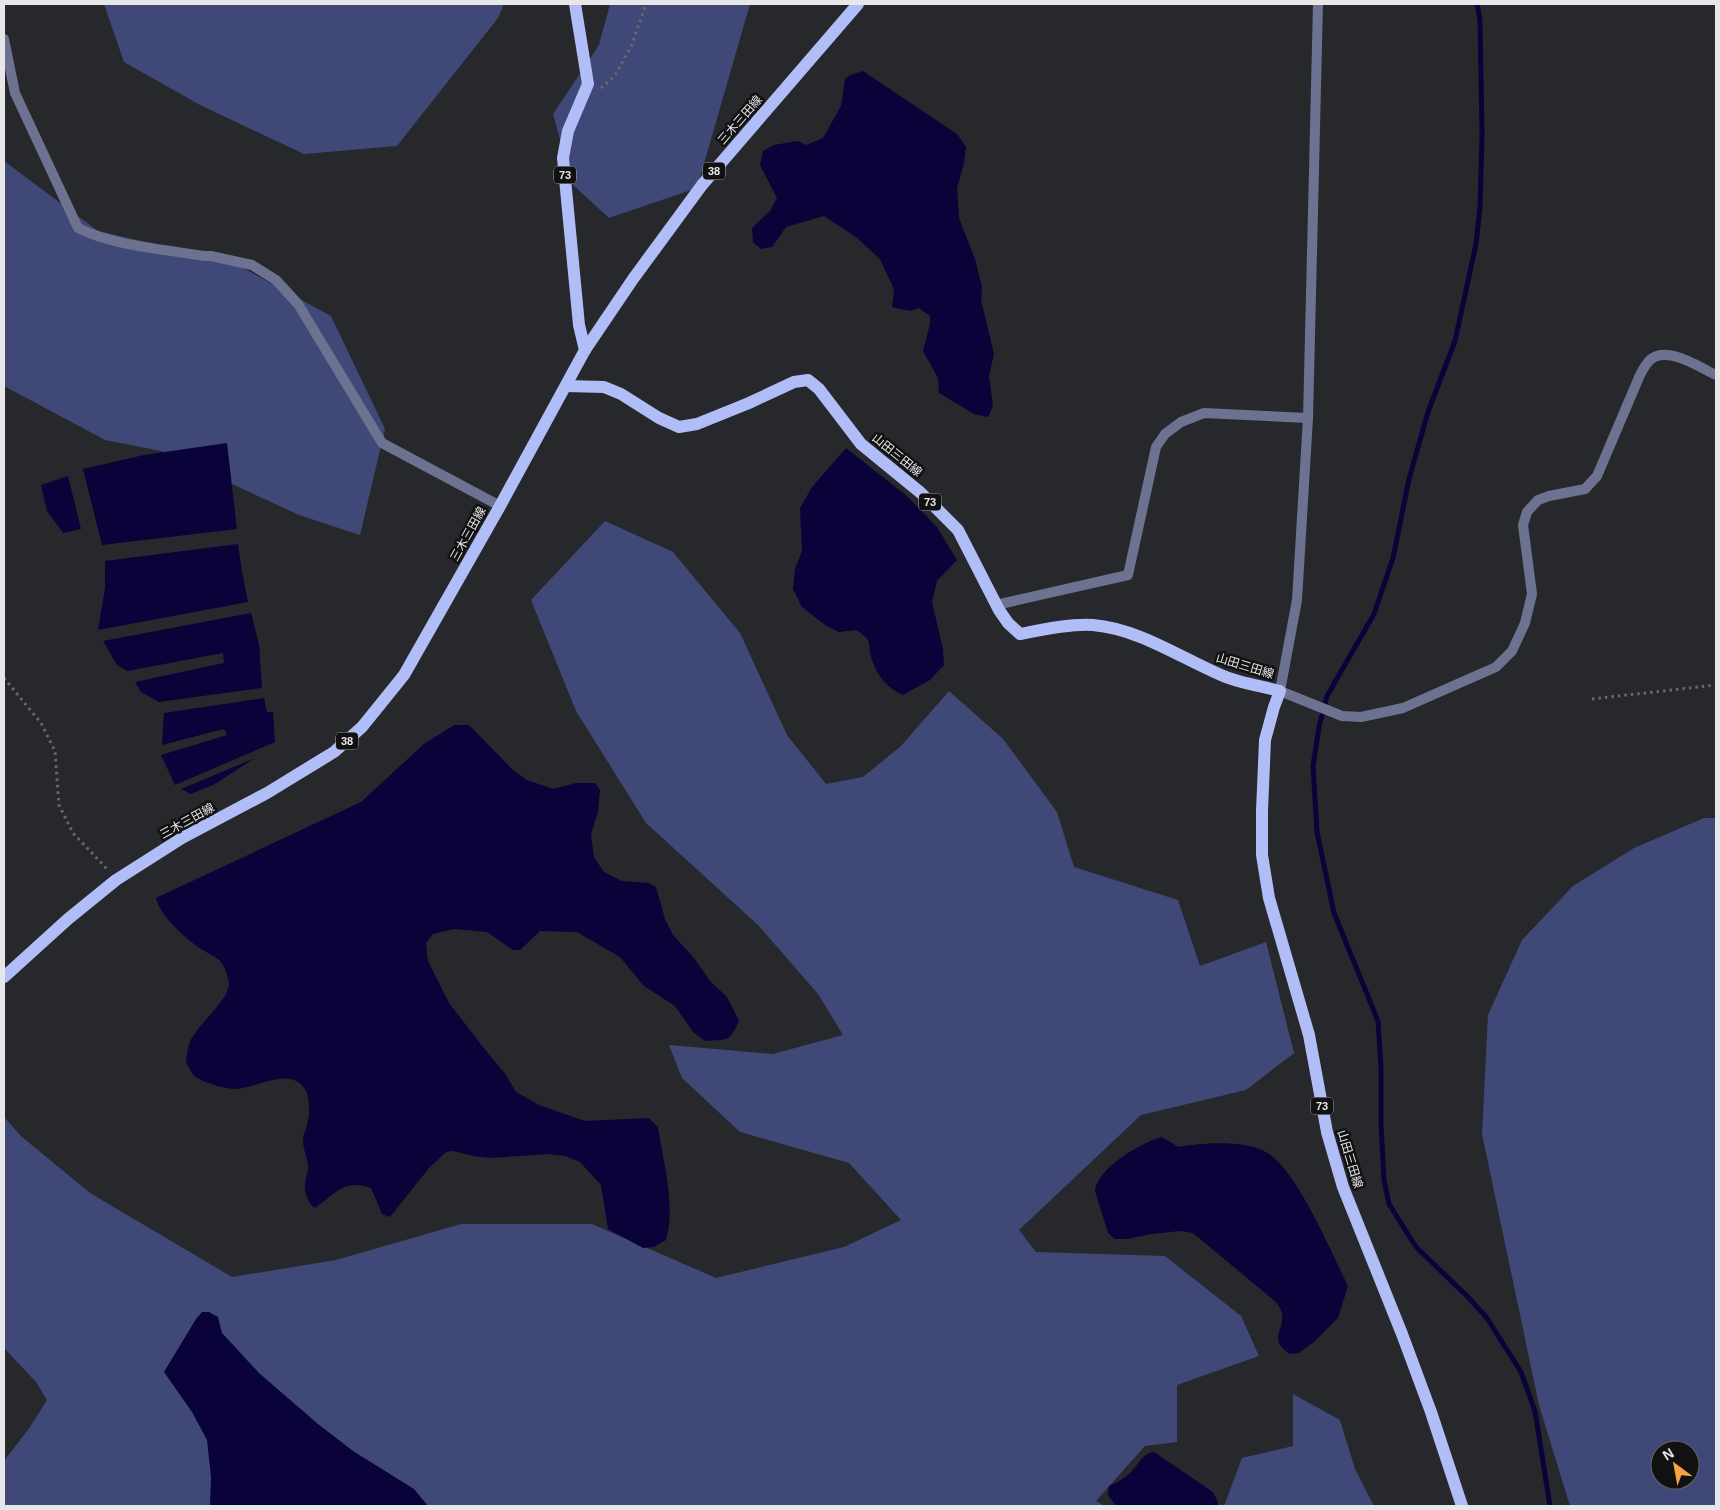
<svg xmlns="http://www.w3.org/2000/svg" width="1720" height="1510" font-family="Helvetica,'Noto Sans JP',sans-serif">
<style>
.green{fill:#404878;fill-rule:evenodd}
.water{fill:#090339}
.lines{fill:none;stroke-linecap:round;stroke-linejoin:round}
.stream{stroke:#090339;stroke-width:5}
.path{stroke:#69696c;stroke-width:3;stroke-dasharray:2.5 4;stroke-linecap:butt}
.minor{stroke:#6c728f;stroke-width:10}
.primary{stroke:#b1bdf7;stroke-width:12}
.labels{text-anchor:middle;stroke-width:5;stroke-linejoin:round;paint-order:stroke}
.shield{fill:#111112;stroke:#a7a7a8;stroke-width:1}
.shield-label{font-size:11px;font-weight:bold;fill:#e7e7e9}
.street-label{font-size:12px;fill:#e7e7e9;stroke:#111112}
</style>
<rect width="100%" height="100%" fill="#27282b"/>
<!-- green -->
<g class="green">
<polygon points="104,4 504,4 498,18 397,146 304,154 200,105 124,62"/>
<polygon points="610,4 750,4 697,188 609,218 572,184 553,114 599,45"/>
<polygon points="4,161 98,231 232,262 331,316 385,429 360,535 299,515 161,451 105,440 4,386"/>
<polygon points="605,521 673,552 740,633 787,735 826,784 863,777 901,746 949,691 1003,739 1057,812 1074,867 1178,900 1200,966 1266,942 1294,1053 1246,1090 1141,1115 1019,1230 1036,1252 1165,1256 1241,1316 1259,1356 1177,1385 1177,1442 1145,1446 1096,1501 1105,1506 4,1506 4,1461 30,1427 47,1400 36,1382 4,1348 4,1117 22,1137 90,1193 232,1277 336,1260 461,1224 592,1224 716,1278 844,1247 901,1220 849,1163 740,1132 682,1078 669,1045 773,1054 843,1035 818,994 758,925 646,823 576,711 531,600"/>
<path d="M1704,818H1716V1506H1570L1539,1405L1482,1134L1488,1015L1522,940L1573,886L1634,848ZM1660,1450H1690V1480H1660Z"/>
<polygon points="1293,1394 1340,1420 1355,1469 1374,1506 1224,1506 1242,1458 1293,1446"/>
</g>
<!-- water -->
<g class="water">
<polygon points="863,71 957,134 966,147 964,163 957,188 959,218 975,259 982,287 981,300 994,354 989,376 993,406 988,417 974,414 939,393 938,378 923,351 930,324 930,316 919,308 910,311 892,307 894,289 880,259 856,237 824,216 786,227 772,247 761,249 753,242 752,228 770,211 777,198 760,165 763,151 774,145 798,141 806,145 823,138 841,106 845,79 850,75"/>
<polygon points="227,443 237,529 102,545 83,469 144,455"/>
<path d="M846,448L908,497L937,527L957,560L937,581L932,602L943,649L944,665L930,680L903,695C887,688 878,677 872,660C867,643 874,641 856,630L839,632L825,625L802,607L793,589L795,569L802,551L800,508L812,487Z"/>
<polygon points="68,476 81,529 63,533 47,511 41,485"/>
<polygon points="238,544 242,572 248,602 98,630 105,588 105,561"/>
<polygon points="251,613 259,644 262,688 159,702 141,692 135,682 224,663 223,653 127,671 117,665 103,641"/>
<polygon points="264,698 267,712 273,712 275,742 175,785 161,755 227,735 224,729 162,745 164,713"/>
<path d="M454,725H469L513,770L527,780L553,789L576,783H595L600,790L598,812L591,834L594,857L604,872L622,881L648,883L656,887L665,919L673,935L694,958L710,981L727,997L739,1021C729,1043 727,1039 705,1041L693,1032L675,1006L644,986L620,957L577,932L540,931L520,950H513L487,932L454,929L433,934L426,943L428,961L449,1003L483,1047L506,1075L516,1092L539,1105L585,1121L649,1118L658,1127C663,1162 676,1205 666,1240L654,1247L643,1248L608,1229L601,1185L580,1162L565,1156L548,1154L492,1158L473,1156L453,1151L446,1152L429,1168L390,1217L382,1214L371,1188C344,1178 335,1194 315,1208C309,1204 304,1193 305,1185C305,1178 309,1172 308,1166C307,1157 303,1149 303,1140C303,1135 306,1130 307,1125C310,1115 310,1099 306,1091C292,1064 256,1089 235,1089C227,1089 200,1082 195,1076C191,1073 189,1067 186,1063C187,1057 187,1050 189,1044C195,1026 230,1000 229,983C228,977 225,967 221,962C217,957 207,953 201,949C186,939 160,916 156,898L361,802L424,744Z"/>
<polygon points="255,758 215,784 191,794 181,789"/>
<path d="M1161,1137L1169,1141L1178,1147C1203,1143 1241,1140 1264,1151C1295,1165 1332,1254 1348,1286L1338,1318L1315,1341L1299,1353L1289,1354C1286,1351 1282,1348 1280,1345C1272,1332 1292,1322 1276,1302L1193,1233L1180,1231L1152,1234L1127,1239H1115L1108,1233L1095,1191C1098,1167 1140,1144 1161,1137Z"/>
<polygon points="202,1312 209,1312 218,1317 222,1333 259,1373 318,1424 353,1451 414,1489 428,1506 210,1506 211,1477 207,1440 192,1412 164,1372 196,1319"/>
<path d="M1154,1452L1213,1492L1218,1502V1506H1116L1108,1495L1109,1486C1117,1482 1124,1479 1130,1473C1139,1465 1141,1454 1154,1452Z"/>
</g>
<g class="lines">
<!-- stream -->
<polyline class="stream" points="1477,4 1480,20 1482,134 1480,208 1476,244 1455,341 1428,412 1409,479 1393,558 1374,614 1327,696 1319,727 1313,766 1317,832 1334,913 1378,1021 1381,1068 1381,1124 1384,1180 1389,1204 1416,1247 1468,1297 1487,1318 1521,1372 1535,1411 1550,1506"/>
<!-- path -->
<g class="path">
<polyline points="601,88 614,77 631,47 646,4"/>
<polyline points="4,678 41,723 55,751 59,805 73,833 107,869"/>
<polyline points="1592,699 1716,685"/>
</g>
<!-- minor -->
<g class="minor">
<path d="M1318,4L1308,418L1297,600L1280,691L1342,716L1361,717L1403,708L1496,667L1512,651L1525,623L1532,594L1523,525L1527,512L1538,500L1549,496L1585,489L1597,476L1640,375C1642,371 1645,366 1648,362C1664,343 1699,367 1716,375"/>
<path d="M4,39L15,93L78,228C114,246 164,249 204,256H211L252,265L276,280L298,304L382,443L500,506"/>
<polyline points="996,605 1128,575 1156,447 1165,434 1181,422 1204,413 1308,418"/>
</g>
<!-- primary -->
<g class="primary">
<polyline points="575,4 588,84 568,131 563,158 579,325 585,350"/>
<path d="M566,386L604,387L621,394L659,418L679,427L697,424L749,403L794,382L808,380L819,389L861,444L921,493L958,530L999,610L1008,623L1020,634C1040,630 1073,623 1093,625C1139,629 1179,657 1221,675C1239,683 1261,686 1280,691L1274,707L1265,740L1262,811V855L1269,898L1309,1035L1327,1132L1343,1187L1402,1334L1431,1412L1462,1506"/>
<polyline points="4,977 68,919 116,880 182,838 267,793 334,752 362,727 404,675 500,506 585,350 633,279 702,185 858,4"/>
</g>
</g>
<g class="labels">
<!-- shield labels -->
<g class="shield">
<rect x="703" y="162.5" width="22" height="17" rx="4"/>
<rect x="554" y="166.5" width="22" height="17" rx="4"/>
<rect x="919" y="493.5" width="22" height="17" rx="4"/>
<rect x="336" y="732.5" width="22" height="17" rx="4"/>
<rect x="1311" y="1097.5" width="22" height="17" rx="4"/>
</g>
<g class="shield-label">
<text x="714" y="175">38</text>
<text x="565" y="179">73</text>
<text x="930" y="506">73</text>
<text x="347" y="745">38</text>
<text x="1322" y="1110">73</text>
</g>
<!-- street labels -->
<g class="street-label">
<text transform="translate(740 120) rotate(-49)" y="4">三木三田線</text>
<text transform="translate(897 455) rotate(39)" y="4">山田三田線</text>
<text transform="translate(468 534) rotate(-61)" y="4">三木三田線</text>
<text transform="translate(1245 666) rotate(17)" y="4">山田三田線</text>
<text transform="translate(187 821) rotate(-29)" y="4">三木三田線</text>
<text transform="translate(1350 1159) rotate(73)" y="4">山田三田線</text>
</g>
</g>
<!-- border -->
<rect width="1720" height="1510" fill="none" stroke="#e7e7e9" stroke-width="10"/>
<!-- north arrow -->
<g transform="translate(1675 1465) rotate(328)"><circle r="24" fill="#111112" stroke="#676768"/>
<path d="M0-4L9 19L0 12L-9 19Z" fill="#f5a246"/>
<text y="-8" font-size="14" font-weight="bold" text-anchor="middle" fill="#e7e7e9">N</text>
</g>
</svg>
